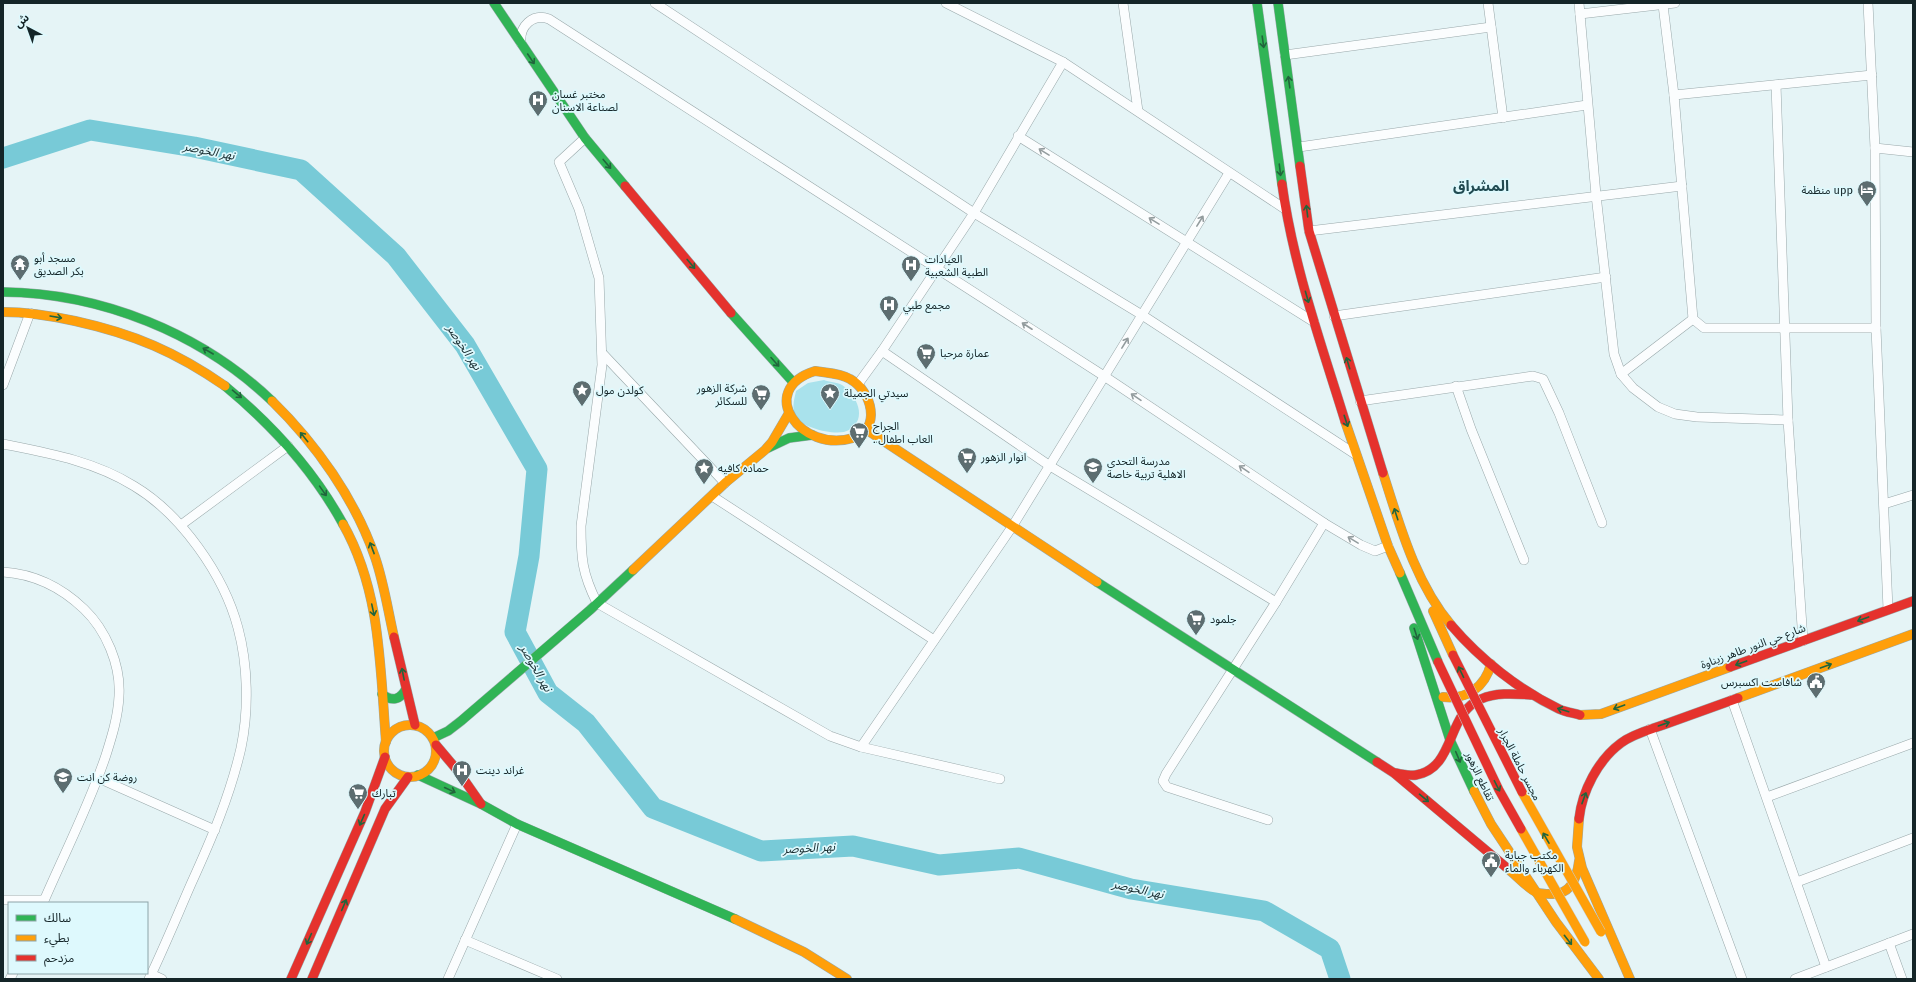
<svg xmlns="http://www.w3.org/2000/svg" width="1916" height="982" font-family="'Fira Sans','Noto Sans Arabic',sans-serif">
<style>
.green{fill:#a9e2ec}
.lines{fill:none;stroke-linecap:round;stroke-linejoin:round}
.river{stroke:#78cad7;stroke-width:21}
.street-casing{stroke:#99a8aa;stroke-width:10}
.fast-casing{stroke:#99a8aa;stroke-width:10}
.slow-casing{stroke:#99a8aa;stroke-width:10}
.jam-casing{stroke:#99a8aa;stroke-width:10}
.street{stroke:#fbfdfe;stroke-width:9}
.fast{stroke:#30b455;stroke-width:9}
.slow{stroke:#ff9f0a;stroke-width:9}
.jam{stroke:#e5322d;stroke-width:9}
.slow-bridge-casing{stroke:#c6cfd1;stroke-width:10;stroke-linecap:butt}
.jam-bridge-casing{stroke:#c6cfd1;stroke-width:10;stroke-linecap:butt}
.slow-bridge{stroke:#ff9f0a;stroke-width:9}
.jam-bridge{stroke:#e5322d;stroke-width:9}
.oneway{stroke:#21653c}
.oneway2{stroke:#939c9e}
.labels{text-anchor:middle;stroke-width:3.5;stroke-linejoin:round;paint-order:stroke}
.poi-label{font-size:11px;fill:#142528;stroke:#def9fd;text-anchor:start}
.street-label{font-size:11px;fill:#142528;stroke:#def9fd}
.water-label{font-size:12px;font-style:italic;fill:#192d31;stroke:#def9fd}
.district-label{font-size:15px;font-weight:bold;fill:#224b52;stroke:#def9fd}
</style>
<rect width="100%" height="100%" fill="#e5f4f6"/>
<!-- green -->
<path class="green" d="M824,380C829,382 837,382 842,385C857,395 868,419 849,430C838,437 803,428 797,418C791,410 794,400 796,391L808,383Z"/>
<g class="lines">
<!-- river -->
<polyline class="river" points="3,158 90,130 194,147 301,170 396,256 465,345 537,469 529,556 515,632 548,693 586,723 653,808 761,851 853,846 939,865 1019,858 1131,889 1264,911 1330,949 1340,979"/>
<defs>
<g id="street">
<polyline points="655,3 974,213 1142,315 1355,454"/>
<polyline points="946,3 1063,62 1285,209"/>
<polyline points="1123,3 1138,111"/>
<polyline points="1488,3 1503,118"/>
<polyline points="1579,3 1596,195 1614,354 1621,374 1633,388 1658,407 1675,414 1697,417 1788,420"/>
<polyline points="1868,3 1875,148 1876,328 1888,609"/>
<polyline points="1663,5 1674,95 1693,319 1704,328 1876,328"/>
<polyline points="1580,14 1675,3"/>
<path d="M521,43C519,26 533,13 549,19L1104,376L1324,523L1361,545L1375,551L1388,546"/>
<polyline points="1285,55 1491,27"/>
<polyline points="1776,85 1788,420 1803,641"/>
<polyline points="1674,95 1872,75"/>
<polyline points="1018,136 1314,322"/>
<path d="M585,138L559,162L579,209L599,278L602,365L581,526C581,558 582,573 597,603L830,736L861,747L1000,779"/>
<polyline points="1299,147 1587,105"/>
<polyline points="1875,148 1913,152"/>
<polyline points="1309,231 1682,186"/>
<polyline points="1334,316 1606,277"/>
<polyline points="882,351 1050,466 1276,602"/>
<polyline points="602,353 725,483"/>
<polyline points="1621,374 1693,319"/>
<polyline points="858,384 882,351 974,213 1063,62"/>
<polyline points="3,385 30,313"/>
<polyline points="1456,386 1471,429 1524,560"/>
<polyline points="1360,401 1533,376 1543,379 1559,413 1602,523"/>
<path d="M3,444C48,453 94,461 134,486C181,514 224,575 238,628C248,665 249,710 241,748C230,796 211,840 191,884C177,916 164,948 149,979"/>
<polyline points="712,496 934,640"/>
<polyline points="1884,504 1913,495"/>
<polyline points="181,525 288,446"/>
<path d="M3,572C35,574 61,587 84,609C106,630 121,665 119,696C118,717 112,736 106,755C89,806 64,854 43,903"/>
<polyline points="1732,700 1826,967"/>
<polyline points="1650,729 1742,979"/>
<polyline points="861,747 1012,527 1229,173"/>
<polyline points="98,778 215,830"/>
<polyline points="1767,797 1913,743"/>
<polyline points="1268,820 1167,787 1163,781 1166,774 1276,602 1324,523"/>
<polyline points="1797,882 1913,838"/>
<polyline points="3,900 44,900"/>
<polyline points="465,940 557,979"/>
<polyline points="1889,943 1902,979"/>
<polyline points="151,974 162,979"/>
<polyline points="10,979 13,973"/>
<polyline points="448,979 517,824"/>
<polyline points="1795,979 1913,934"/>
</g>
<g id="fast">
<polyline points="494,3 585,138 625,186"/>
<polyline points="1257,3 1282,184"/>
<polyline points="1278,3 1300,166"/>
<path d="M3,292C101,293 201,333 272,401"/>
<polyline points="731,313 793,382"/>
<path d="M225,386C271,424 314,471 343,524"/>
<polyline points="768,448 789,438 812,435"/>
<polyline points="1400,573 1438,662"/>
<polyline points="1097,582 1377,762"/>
<polyline points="1414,628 1450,740 1474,791"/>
<path d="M382,694C392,702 400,700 406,689"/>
<polyline points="433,738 448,731 461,721 590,610 633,570"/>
<polyline points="418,775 481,804 517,824 735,919"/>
</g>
<g id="slow">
<path d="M3,312C28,312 52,316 75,321C134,334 176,352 225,386"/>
<path d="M815,371C827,373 840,373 850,379C872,391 882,429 853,438C801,454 755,390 815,371Z"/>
<path d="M272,401C316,444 355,499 375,557C384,583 388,611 394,637"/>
<polyline points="1345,421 1388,546 1400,573"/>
<polyline points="867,430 1097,582"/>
<path d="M1383,473C1400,526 1415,582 1451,625"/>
<path d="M343,524C381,591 380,667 386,742"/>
<polyline points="633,570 725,483 765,450 772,442 789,413"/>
<polyline points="1433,611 1453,655"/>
<path d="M1443,697C1467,700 1485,687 1491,664"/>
<polyline points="1738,698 1913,634"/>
<polyline points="1580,715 1601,714 1730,667"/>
<circle cx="410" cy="751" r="26"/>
<polyline points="1474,791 1491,824 1556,922 1599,979"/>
<polyline points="1579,819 1577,847 1582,868 1630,979"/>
<path d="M1507,868C1516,875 1526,887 1536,892C1540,894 1546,894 1551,894C1571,895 1577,878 1579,861"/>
<polyline points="735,919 804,952 847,979"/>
</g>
<g id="jam">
<polyline points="1300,166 1309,231 1383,473"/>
<path d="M1282,184C1293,265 1321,343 1345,421"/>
<polyline points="625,186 731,313"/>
<path d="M1451,625C1480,659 1519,690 1559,709C1565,712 1573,713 1580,715"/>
<polyline points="394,637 415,725"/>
<polyline points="1730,667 1913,601"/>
<polyline points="436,745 458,771 481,804"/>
<polyline points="1377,762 1394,773 1507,868"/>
<path d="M1395,773C1402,774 1410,776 1416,775C1456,768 1446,713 1481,699C1497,692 1516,694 1533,695"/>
<path d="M1579,819C1582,791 1598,760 1621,743C1633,734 1649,730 1663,725C1688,716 1713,707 1738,698"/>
<polyline points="291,979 365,812 385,757"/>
<polyline points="312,979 385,809 408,777"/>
</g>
</defs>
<!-- street casing -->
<use href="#street" class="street-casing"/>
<!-- fast casing -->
<use href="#fast" class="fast-casing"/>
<!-- slow casing -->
<use href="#slow" class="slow-casing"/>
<!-- jam casing -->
<use href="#jam" class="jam-casing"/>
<!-- street -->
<use href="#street" class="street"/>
<!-- fast -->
<use href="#fast" class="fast"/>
<!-- slow -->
<use href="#slow" class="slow"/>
<!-- jam -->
<use href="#jam" class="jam"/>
<defs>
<g id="slow-bridge">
<polyline points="1522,792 1601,932"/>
<polyline points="1521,829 1585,942"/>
</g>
<g id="jam-bridge">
<polyline points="1453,655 1522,792"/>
<polyline points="1438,662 1499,790 1521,829"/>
</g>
</defs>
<!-- slow-bridge casing -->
<use href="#slow-bridge" class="slow-bridge-casing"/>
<!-- jam-bridge casing -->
<use href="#jam-bridge" class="jam-bridge-casing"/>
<!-- slow-bridge -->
<use href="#slow-bridge" class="slow-bridge"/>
<!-- jam-bridge -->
<use href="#jam-bridge" class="jam-bridge"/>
</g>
<!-- one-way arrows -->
<defs><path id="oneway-shaft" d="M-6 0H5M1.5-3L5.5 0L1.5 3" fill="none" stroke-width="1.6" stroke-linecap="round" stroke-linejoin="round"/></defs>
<g class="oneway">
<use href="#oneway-shaft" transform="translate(1263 42) rotate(82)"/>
<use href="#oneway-shaft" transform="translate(531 59) rotate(56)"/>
<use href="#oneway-shaft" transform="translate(1289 82) rotate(-98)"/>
<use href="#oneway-shaft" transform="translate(607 164) rotate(50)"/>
<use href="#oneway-shaft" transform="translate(1280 170) rotate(83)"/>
<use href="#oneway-shaft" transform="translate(1307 211) rotate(-97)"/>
<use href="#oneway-shaft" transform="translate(691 264) rotate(50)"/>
<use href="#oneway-shaft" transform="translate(1307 297) rotate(74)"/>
<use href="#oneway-shaft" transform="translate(56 317) rotate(10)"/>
<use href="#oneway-shaft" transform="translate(208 351) rotate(-150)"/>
<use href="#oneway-shaft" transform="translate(775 362) rotate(48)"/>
<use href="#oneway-shaft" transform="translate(1348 363) rotate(-107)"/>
<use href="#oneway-shaft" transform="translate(237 394) rotate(40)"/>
<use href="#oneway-shaft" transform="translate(1346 421) rotate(72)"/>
<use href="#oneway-shaft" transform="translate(304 437) rotate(-129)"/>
<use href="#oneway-shaft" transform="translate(323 491) rotate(55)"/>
<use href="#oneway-shaft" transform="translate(1396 514) rotate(-108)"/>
<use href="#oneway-shaft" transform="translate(372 548) rotate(-111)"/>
<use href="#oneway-shaft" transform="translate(373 610) rotate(78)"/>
<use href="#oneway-shaft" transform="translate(1863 619) rotate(160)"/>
<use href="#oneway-shaft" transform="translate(1416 634) rotate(72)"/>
<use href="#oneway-shaft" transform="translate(1741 663) rotate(160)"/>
<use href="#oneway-shaft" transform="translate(1826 666) rotate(-20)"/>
<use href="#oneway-shaft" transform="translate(1461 672) rotate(-116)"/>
<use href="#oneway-shaft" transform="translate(403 674) rotate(-101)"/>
<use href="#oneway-shaft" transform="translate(1619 707) rotate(160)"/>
<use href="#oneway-shaft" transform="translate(1563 710) rotate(-163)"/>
<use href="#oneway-shaft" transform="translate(1664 724) rotate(-19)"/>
<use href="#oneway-shaft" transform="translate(1458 757) rotate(67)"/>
<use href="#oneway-shaft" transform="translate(1497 786) rotate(63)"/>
<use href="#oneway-shaft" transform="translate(450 790) rotate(25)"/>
<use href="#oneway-shaft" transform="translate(1424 798) rotate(40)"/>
<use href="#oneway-shaft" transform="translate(1584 798) rotate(-70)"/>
<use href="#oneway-shaft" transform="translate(362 820) rotate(114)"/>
<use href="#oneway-shaft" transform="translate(1546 838) rotate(-120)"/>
<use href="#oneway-shaft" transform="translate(344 905) rotate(-67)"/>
<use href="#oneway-shaft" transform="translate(309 939) rotate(114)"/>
<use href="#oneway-shaft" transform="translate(1568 940) rotate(52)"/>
</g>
<g class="oneway2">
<use href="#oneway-shaft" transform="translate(1044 152) rotate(-148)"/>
<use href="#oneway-shaft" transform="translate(1154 221) rotate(-148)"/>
<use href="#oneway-shaft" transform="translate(1200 221) rotate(-58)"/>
<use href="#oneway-shaft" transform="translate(1027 326) rotate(-147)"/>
<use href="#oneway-shaft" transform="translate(1125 343) rotate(-58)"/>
<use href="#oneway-shaft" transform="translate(1136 397) rotate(-146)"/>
<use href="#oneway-shaft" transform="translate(1244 469) rotate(-146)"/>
<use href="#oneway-shaft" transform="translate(1353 540) rotate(-149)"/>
</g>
<!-- icons -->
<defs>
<symbol id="hospital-pin" viewBox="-11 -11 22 30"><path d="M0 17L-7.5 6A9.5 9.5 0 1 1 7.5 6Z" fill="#5d6d70" stroke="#def9fd"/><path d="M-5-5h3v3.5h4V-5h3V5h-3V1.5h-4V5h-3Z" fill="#fff"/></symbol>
<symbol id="hotel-pin" viewBox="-11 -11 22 30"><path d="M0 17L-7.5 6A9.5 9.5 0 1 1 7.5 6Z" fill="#5d6d70" stroke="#def9fd"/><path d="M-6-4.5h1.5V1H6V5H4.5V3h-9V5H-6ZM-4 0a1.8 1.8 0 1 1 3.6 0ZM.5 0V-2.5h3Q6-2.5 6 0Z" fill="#fff"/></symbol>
<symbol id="temple-pin" viewBox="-11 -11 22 30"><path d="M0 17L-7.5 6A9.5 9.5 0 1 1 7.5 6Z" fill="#5d6d70" stroke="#def9fd"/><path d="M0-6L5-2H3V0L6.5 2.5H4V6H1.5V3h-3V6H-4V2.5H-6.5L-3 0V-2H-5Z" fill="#fff"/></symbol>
<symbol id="supermarket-pin" viewBox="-11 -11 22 30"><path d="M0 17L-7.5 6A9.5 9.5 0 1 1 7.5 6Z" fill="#5d6d70" stroke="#def9fd"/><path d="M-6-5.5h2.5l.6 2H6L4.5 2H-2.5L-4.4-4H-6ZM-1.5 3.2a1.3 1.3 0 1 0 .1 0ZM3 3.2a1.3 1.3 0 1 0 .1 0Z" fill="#fff"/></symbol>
<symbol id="sight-pin" viewBox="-11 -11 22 30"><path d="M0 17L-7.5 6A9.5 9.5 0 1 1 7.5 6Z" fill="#5d6d70" stroke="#def9fd"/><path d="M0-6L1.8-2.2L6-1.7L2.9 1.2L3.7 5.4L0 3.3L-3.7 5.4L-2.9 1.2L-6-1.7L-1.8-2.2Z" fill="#fff"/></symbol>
<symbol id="school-pin" viewBox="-11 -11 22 30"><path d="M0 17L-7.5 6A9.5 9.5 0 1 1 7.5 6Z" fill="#5d6d70" stroke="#def9fd"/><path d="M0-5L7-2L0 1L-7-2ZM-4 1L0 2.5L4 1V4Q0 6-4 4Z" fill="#fff"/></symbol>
<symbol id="civic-pin" viewBox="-11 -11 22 30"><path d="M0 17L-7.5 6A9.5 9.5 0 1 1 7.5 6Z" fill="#5d6d70" stroke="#def9fd"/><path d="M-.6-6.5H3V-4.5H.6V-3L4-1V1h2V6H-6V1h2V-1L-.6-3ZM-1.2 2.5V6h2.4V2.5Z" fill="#fff"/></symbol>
</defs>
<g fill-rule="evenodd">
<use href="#hospital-pin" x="527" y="89" width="22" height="30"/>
<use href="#hotel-pin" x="1856" y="179" width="22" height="30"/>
<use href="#temple-pin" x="9" y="253" width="22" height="30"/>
<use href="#hospital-pin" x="900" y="254" width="22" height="30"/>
<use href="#hospital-pin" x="878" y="294" width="22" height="30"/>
<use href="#supermarket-pin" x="915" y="342" width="22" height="30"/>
<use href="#sight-pin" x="571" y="379" width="22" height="30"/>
<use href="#sight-pin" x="819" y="382" width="22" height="30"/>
<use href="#supermarket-pin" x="750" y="383" width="22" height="30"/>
<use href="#supermarket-pin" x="848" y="421" width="22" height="30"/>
<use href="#supermarket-pin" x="956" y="446" width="22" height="30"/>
<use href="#school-pin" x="1082" y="456" width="22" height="30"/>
<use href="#sight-pin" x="693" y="457" width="22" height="30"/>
<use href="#supermarket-pin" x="1185" y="608" width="22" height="30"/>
<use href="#civic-pin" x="1805" y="671" width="22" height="30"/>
<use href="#hospital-pin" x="451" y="759" width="22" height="30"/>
<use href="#school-pin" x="52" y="766" width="22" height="30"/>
<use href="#supermarket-pin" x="347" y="782" width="22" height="30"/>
<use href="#civic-pin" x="1480" y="850" width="22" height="30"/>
</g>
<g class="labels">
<!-- poi labels -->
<g class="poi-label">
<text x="552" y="98">مختبر غسان<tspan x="552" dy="13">لصناعة الاسنان</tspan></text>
<text x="1853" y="194" text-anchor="end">منظمة upp</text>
<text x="34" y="262">مسجد أبو<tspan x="34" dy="13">بكر الصديق</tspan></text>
<text x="925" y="263">العيادات<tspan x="925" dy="13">الطبية الشعبية</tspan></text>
<text x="903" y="309">مجمع طبي</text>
<text x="940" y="357">عمارة مرحبا</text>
<text x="747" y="392" text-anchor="end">شركة الزهور<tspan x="747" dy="13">للسكائر</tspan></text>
<text x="596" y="394">كولدن مول</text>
<text x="844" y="397">سيدتي الجميلة</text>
<text x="873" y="430">الجراح<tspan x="873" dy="13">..العاب اطفال</tspan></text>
<text x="981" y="461">انوار الزهور</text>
<text x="1107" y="465">مدرسة التحدي<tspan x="1107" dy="13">الاهلية تربية خاصة</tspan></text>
<text x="718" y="472">حماده كافيه</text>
<text x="1210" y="623">جلمود</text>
<text x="1802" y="686" text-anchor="end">شافاست اكسبرس</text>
<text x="476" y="774">غراند دينت</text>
<text x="77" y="781">روضة كن انت</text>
<text x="372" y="797">تبارك</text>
<text x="1505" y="859">مكتب جباية<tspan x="1505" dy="13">الكهرباء والماء</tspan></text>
</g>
<!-- street labels -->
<g class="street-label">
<text transform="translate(1753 646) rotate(-20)" y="4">شارع حي النور طاهر زيناوة</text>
<text transform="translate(1520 764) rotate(63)" y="4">مجسر حاملة الجرار</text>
<text transform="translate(1480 776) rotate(65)" y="4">تقاطع الزهور</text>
</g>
<!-- water labels -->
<g class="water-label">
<text transform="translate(209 151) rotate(11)" y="4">نهر الخوصر</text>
<text transform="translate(464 347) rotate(56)" y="4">نهر الخوصر</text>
<text transform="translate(536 668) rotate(60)" y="4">نهر الخوصر</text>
<text transform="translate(809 848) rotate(-3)" y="4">نهر الخوصر</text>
<text transform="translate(1138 889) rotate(12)" y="4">نهر الخوصر</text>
</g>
<!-- district labels -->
<g class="district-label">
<text x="1481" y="191">المشراق</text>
</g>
</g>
<!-- border -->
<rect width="1916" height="982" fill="none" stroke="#142528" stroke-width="8"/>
<!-- legend -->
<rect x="8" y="902" width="140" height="72" fill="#def9fd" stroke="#8da4a8"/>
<rect x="16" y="915" width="20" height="6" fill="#30b455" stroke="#8da4a8"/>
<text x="44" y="922" font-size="12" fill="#142528">سالك</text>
<rect x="16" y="935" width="20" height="6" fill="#ff9f0a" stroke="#8da4a8"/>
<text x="44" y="942" font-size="12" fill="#142528">بطيء</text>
<rect x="16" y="955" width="20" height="6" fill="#e5322d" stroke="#8da4a8"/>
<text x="44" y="962" font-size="12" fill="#142528">مزدحم</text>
<!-- north arrow -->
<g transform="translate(28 28) rotate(319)" stroke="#def9fd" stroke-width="3" paint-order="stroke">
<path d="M0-3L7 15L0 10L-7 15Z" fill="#142528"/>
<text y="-6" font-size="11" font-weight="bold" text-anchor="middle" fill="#142528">ش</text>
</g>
</svg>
